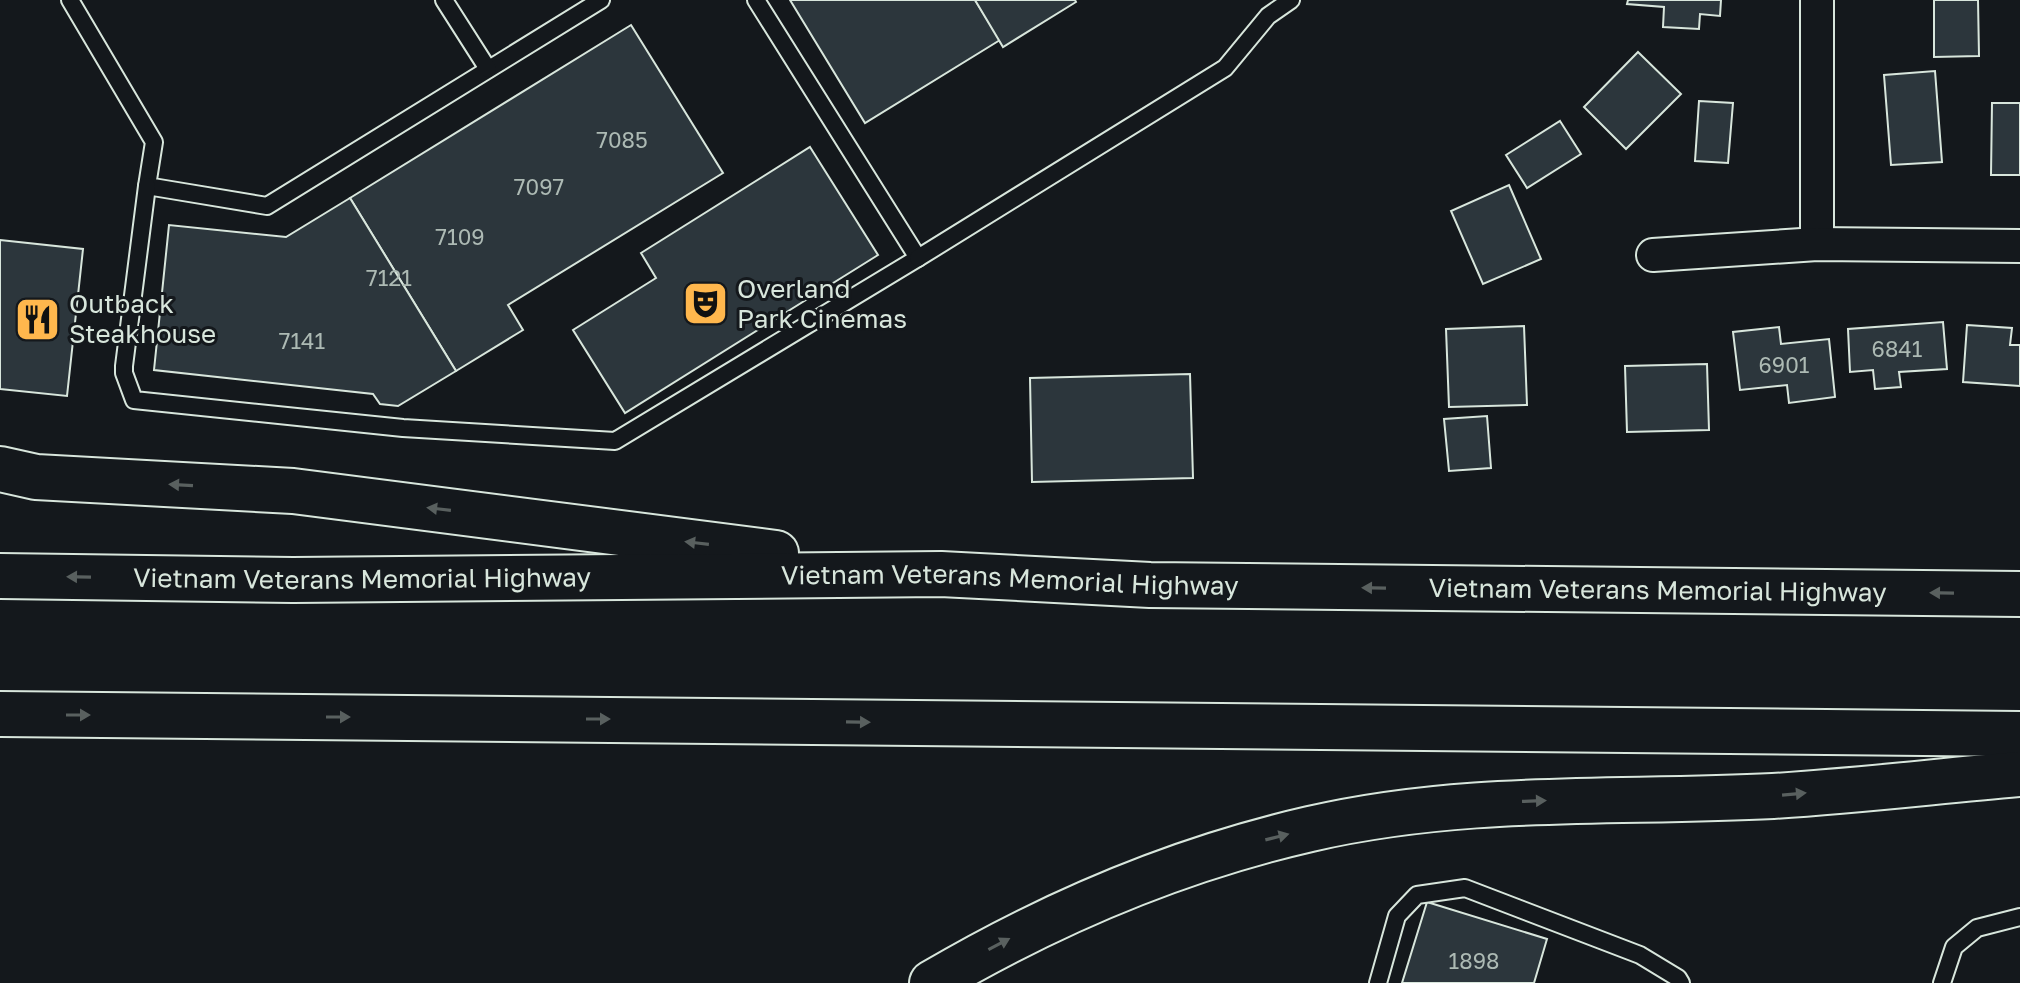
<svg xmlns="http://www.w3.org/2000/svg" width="2020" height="983" font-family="'Golos Text',sans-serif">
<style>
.building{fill:#2c363c;stroke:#d8e6dc;stroke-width:2}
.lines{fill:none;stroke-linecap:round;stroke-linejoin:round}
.service-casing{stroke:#d8e6dc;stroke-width:20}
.minor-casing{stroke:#d8e6dc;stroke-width:36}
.motorway-casing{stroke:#d8e6dc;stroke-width:48}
.service{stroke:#14181c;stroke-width:16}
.minor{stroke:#14181c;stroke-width:32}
.motorway{stroke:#14181c;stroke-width:44}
.oneway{fill:#59605f}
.labels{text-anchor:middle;stroke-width:6;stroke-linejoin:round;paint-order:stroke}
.number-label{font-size:22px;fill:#adbab4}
.poi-label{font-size:26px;fill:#d8e6dc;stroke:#14181c;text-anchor:start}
.street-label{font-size:26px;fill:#d8e6dc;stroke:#14181c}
</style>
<rect width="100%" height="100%" fill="#14181c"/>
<!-- building -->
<g class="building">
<polygon points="790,0 975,0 1000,40 865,123"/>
<polygon points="975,0 1075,0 1076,2 1003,47"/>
<polygon points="1628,0 1721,0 1720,16 1700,14 1699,29 1663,27 1664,7 1627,4"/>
<polygon points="1934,0 1978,0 1979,56 1934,57"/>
<polygon points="631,25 723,173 508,305 523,330 456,371 350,198"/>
<polygon points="1638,52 1681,94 1626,149 1584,107"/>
<polygon points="1935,71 1942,162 1891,165 1884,75"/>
<polygon points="1699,101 1733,103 1728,163 1695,161"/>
<polygon points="1992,103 2020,103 2020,175 1991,175"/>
<polygon points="1560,121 1581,154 1527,188 1506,155"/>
<polygon points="810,147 878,255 625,413 573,330 656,278 641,253"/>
<polygon points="1509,185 1541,259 1483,284 1451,211"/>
<polygon points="350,198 456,371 398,406 380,404 373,394 154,370 169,225 286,237"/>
<polygon points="0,240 83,249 67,396 0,389"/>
<polygon points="1943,322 1947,369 1899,372 1901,387 1875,389 1873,370 1850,372 1848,329"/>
<polygon points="1967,325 2012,328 2010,345 2020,345 2020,386 1963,382"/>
<polygon points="1524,326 1527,405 1449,407 1446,329"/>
<polygon points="1779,327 1781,344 1829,339 1835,397 1789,403 1787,385 1740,390 1733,332"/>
<polygon points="1707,364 1709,430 1627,432 1625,366"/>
<polygon points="1190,374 1193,478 1032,482 1030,378"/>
<polygon points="1487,416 1491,468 1449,471 1444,419"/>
<polygon points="1427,902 1547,939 1534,983 1402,983"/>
</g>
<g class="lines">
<defs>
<g id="service">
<polyline points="70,0 154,142 147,186 267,206 601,0"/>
<polyline points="444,0 488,69"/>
<polyline points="147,186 124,366 124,373 134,400 403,428 615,441 918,258 756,0"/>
<polyline points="918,258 1225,68 1268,16 1291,0"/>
<polyline points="1378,983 1397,916 1417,895 1465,888 1640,955 1678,978 1681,983"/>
<polyline points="1942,983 1954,947 1977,928 2020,917"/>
</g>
<g id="minor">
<polyline points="1817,244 1817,0"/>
<polyline points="1653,255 1817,244 2020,246"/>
</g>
<g id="motorway">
<polyline points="0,469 36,477 293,491 776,553"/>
<path id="s1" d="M0,576L293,580L941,574L1150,585L2020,594"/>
<polyline points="0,714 2020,734"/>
<path d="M932,983C1051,913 1175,860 1310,829C1466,793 1617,804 1773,796C1856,791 1938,781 2020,774"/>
</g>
</defs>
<!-- service casing -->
<use href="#service" class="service-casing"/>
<!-- minor casing -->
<use href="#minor" class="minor-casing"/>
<!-- motorway casing -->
<use href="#motorway" class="motorway-casing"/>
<!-- service -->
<use href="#service" class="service"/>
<!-- minor -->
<use href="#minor" class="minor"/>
<!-- motorway -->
<use href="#motorway" class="motorway"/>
</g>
<!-- one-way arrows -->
<defs><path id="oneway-solid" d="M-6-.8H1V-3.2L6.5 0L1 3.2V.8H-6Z" transform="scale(2)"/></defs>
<g class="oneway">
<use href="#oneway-solid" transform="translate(181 485) rotate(-177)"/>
<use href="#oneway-solid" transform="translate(439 509) rotate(-173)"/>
<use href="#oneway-solid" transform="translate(697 543) rotate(-173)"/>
<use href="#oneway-solid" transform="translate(79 577) rotate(-179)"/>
<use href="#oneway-solid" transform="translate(1374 588) rotate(-179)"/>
<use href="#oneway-solid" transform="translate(1942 593) rotate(-179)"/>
<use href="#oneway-solid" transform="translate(78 715)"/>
<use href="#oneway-solid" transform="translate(338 717)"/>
<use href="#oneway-solid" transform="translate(598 719)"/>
<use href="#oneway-solid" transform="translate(858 722) rotate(1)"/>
<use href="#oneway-solid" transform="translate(1794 794) rotate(-5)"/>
<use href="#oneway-solid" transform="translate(1534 801) rotate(-2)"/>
<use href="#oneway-solid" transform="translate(1277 837) rotate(-14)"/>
<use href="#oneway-solid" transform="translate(999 944) rotate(-28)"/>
</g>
<!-- icons -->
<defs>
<symbol id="theatre-square" viewBox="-11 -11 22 22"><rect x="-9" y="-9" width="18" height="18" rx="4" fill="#ffb74d" stroke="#14181c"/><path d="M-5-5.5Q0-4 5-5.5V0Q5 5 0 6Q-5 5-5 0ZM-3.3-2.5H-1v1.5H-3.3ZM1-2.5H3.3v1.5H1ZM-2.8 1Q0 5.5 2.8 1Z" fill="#111"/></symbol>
<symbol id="restaurant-square" viewBox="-11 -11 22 22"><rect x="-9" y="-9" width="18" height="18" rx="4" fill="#ffb74d" stroke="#14181c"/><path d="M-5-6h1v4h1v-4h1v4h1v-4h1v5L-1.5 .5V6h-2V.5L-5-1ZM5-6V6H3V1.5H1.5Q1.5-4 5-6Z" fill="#111"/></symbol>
</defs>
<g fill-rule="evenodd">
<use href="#theatre-square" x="680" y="278" width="51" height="51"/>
<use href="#restaurant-square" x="12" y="294" width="51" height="51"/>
</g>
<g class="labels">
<!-- number labels -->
<g class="number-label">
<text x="622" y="148">7085</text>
<text x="539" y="195">7097</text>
<text x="460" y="245">7109</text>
<text x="389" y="286">7121</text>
<text x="302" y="349">7141</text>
<text x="1897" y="357">6841</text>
<text x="1784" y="373">6901</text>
<text x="1474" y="969">1898</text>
</g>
<!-- poi labels -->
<g class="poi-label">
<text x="737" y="298">Overland<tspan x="737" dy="30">Park Cinemas</tspan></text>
<text x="69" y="313">Outback<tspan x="69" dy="30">Steakhouse</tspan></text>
</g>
<!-- street labels -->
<g class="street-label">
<text dy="9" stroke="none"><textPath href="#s1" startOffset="362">Vietnam Veterans Memorial Highway</textPath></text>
<text dy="9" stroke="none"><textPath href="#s1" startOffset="1010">Vietnam Veterans Memorial Highway</textPath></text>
<text dy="9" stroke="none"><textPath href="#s1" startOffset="1658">Vietnam Veterans Memorial Highway</textPath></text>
</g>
</g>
</svg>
